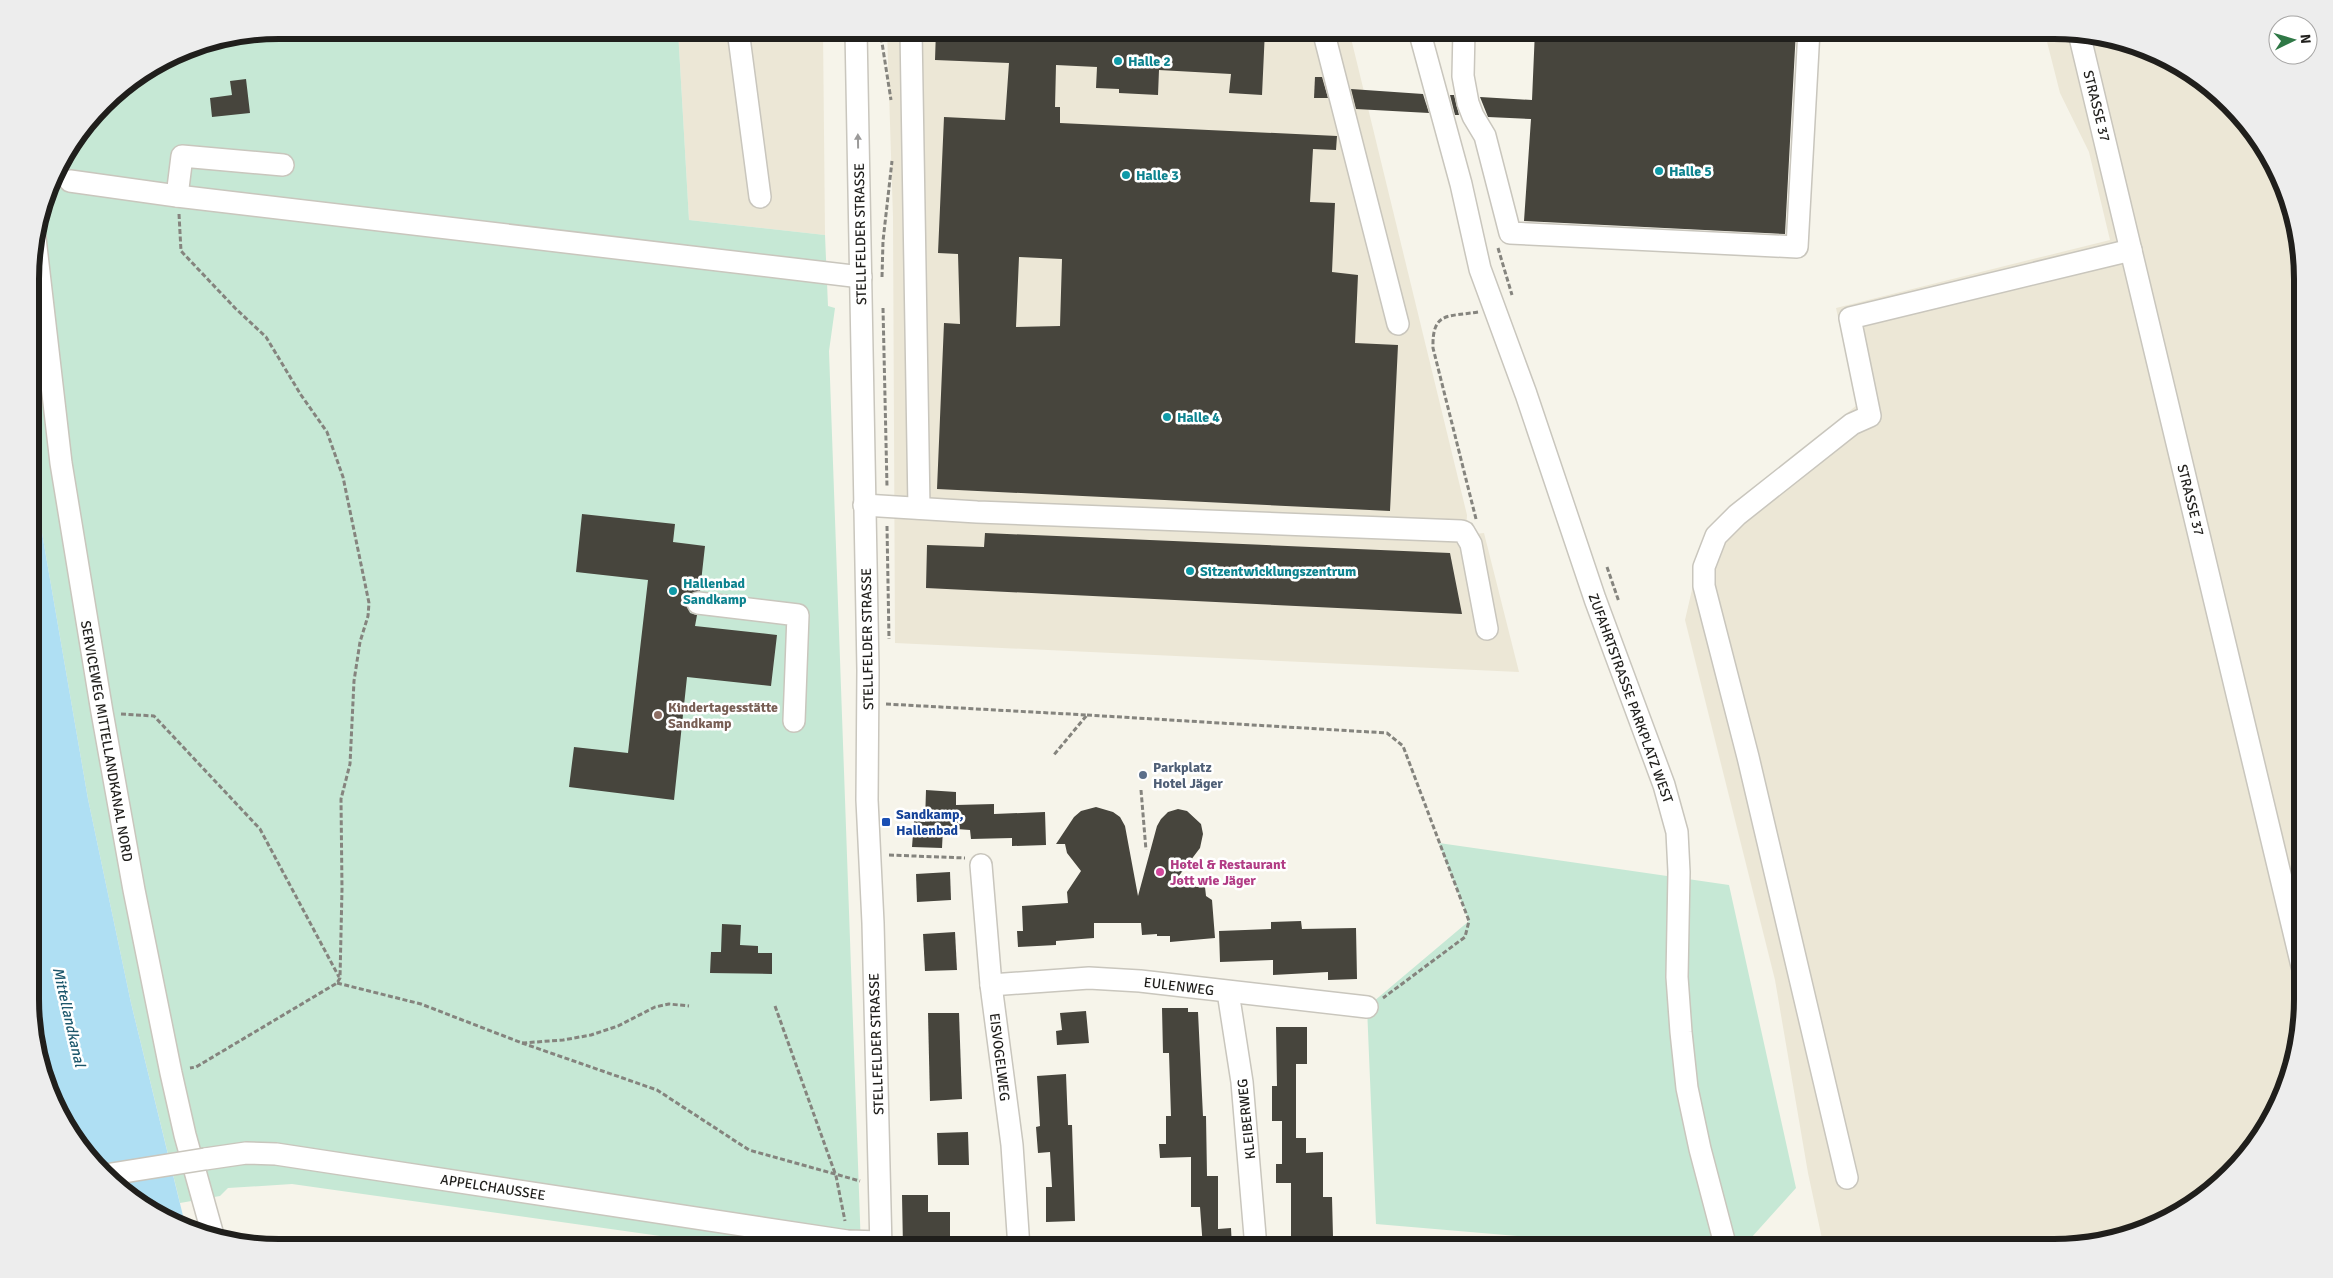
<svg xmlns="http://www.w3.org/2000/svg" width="2333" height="1278" font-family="Signika,sans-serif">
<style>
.built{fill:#ece7d6}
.green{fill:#c6e8d5}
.water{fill:#afdff3}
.building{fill:#47453d;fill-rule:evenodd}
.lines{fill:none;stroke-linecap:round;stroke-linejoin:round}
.minor-casing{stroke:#c9c6bd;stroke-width:24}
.path{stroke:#85847e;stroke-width:3;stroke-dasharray:5 2.5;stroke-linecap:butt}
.minor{stroke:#fff;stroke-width:21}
.minor-bridge-casing{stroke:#c9c6bd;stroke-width:24;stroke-linecap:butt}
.minor-bridge{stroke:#fff;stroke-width:21}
.oneway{fill:#9b9a99}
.culture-dot{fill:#0f9aa8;stroke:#fff;stroke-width:2}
.education-dot{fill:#8d6e63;stroke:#fff;stroke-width:2}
.service-dot{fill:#5c6f8a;stroke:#fff;stroke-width:2}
.transit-dot{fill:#1a4fb4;stroke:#fff;stroke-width:2}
.hotel-dot{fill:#d1479c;stroke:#fff;stroke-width:2}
.labels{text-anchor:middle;stroke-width:5;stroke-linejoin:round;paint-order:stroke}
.culture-label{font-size:14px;font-weight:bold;fill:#0d838f;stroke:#fff;text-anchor:start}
.street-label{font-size:14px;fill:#201f1c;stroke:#fff}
.education-label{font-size:14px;font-weight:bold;fill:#785e54;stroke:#fff;text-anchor:start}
.service-label{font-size:14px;font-weight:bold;fill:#4e5e75;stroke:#fff;text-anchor:start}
.transit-label{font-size:14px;font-weight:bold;fill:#164399;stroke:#fff;text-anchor:start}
.hotel-label{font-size:14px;font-weight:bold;fill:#b23c85;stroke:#fff;text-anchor:start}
.water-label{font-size:15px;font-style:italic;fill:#1b566b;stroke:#fff}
.rim{fill:none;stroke:#201f1c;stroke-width:6}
</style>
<rect width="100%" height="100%" fill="#f6f4ea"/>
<!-- built -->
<g class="built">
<polygon points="678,30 823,30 825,235 689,220"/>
<polygon points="887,30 1349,30 1467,515 1466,535 1484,533 1519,672 895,643 893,217"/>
<polygon points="2044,30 2119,39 2178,63 2230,103 2261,141 2290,199 2302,262 2302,1015 2294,1064 2270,1123 2230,1175 2179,1215 2119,1239 2070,1247 1824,1248 1808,1173 1775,980 1685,620 1706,529 1857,405 1836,308 2110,240 2089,152 2060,93"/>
</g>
<!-- green -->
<g class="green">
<polygon points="279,30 678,30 689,220 825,235 828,306 835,308 829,351 861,1248 745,1248 292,1184 228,1188 220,1196 180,1203 131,1003 88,799 37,504 32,461 32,247 56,169 115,92 184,49"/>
<polygon points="1439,843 1729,885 1796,1188 1742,1248 1656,1248 1376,1224 1367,1007 1469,921"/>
</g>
<!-- water -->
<polygon class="water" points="32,461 37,504 88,799 131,1003 186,1228 155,1215 115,1186 72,1137 43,1079 32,1031"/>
<!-- building -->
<g class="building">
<path d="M936,30H1265L1262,95L1229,93L1231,74L1159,70L1158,95L1119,93V89L1096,88L1097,67L1056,65L1055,107H1060V123L1337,136L1336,150L1313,149L1310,202L1335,203L1332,272L1358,275L1355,343L1398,345L1390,511L937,489L944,323L960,324L958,254L938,253L944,117L1005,120L1009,63L935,60ZM1019,257L1062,259L1060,326L1016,327Z"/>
<polygon points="1535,30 1796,30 1785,234 1524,221 1531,119 1488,117 1480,97 1532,100"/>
<polygon points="1315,77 1322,77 1328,98 1314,98"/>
<polygon points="246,79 250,113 212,117 210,98 232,95 230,81"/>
<polygon points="1351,89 1423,94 1429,113 1356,109"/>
<polygon points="1450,95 1454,95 1459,115 1455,115"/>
<polygon points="582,514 675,524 673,542 705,546 700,591 688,595 686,602 690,613 697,615 695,626 777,635 771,686 687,677 674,800 569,787 574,747 628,753 648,580 576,572"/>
<polygon points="985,533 1450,553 1462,614 926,588 927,545 984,547"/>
<polygon points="926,790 956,792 956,805 994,804 994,814 1045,812 1046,845 1012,846 1012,838 971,839 970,830 943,828 942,848 912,847 914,821 925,822"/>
<polygon points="1096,807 1113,812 1120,817 1125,826 1138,896 1157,826 1161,819 1168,812 1178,809 1187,811 1201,824 1203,834 1200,848 1178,877 1195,876 1196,887 1205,887 1206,896 1212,900 1215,938 1170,942 1170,936 1157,936 1157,934 1142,935 1141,923 1094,923 1094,938 1056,941 1056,945 1018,947 1017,931 1023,931 1022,906 1068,903 1067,892 1081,871 1067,853 1065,844 1056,844 1074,817 1081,811"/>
<polygon points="950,872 951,900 917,902 916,874"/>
<polygon points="1301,921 1302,929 1356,928 1357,979 1328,980 1328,972 1273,975 1273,960 1220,962 1219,931 1271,929 1271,922"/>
<polygon points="722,924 741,925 740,945 758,946 758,953 772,953 772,974 710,973 711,952 721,952"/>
<polygon points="955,932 957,970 925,971 923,934"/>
<polygon points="1162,1008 1188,1008 1188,1012 1198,1012 1203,1116 1206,1116 1207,1176 1218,1176 1218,1229 1231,1228 1232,1248 1203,1248 1200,1207 1191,1207 1191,1157 1160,1158 1159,1144 1166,1144 1166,1116 1171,1116 1169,1053 1163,1053"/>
<polygon points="1086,1011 1089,1043 1057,1045 1056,1031 1062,1030 1060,1013"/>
<polygon points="928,1013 959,1013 962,1099 930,1101"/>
<polygon points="1276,1027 1307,1027 1307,1064 1296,1064 1296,1138 1306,1138 1306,1153 1323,1152 1323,1197 1332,1197 1333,1237 1291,1237 1291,1183 1276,1183 1276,1164 1282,1164 1282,1121 1272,1121 1272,1086 1277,1086"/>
<polygon points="1066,1074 1068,1125 1072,1125 1075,1221 1046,1222 1046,1187 1052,1187 1050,1152 1038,1153 1036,1127 1040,1126 1037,1076"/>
<polygon points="968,1132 969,1165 938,1165 937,1133"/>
<polygon points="902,1195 928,1195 928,1212 950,1212 950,1238 937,1238 937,1248 903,1248"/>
</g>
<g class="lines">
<defs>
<g id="minor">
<polyline points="738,30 760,197"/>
<polyline points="856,30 868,670 867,800 873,923 881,1248"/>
<polyline points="911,30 919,508"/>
<polyline points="1323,30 1398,324"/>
<polyline points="1419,30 1461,184 1480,269 1526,394 1595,599 1664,785 1677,832 1679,872 1677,977 1681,1032 1687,1088 1700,1149 1726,1248"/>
<polyline points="1464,30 1463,76 1468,103 1473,116 1485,136 1510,233 1797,247 1809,30"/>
<polyline points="2079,33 2302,966"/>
<polyline points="70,181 177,196 861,277"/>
<polyline points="177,196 182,156 283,165"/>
<polyline points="35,238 61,463 102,712 134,890 171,1073 185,1135 214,1239"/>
<polyline points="864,505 977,512 1461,531 1464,532 1471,544 1487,629"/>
<polyline points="698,603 798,615 794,721"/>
<polyline points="981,865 991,985 1012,1145 1019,1248"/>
<polyline points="991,985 1089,978 1140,981 1367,1007"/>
<polyline points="1228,992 1242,1082 1256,1248"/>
<polyline points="205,1159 246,1153 276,1154 847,1241 881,1242"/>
<polyline points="1847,1178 1748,757 1704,586 1704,567 1716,536 1737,515 1852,424 1870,416 1850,318 2131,250"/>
</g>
</defs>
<!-- minor casing -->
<use href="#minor" class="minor-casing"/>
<!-- path -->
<g class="path">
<polyline points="880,30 891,100"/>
<polyline points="179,214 181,251 235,308 266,337 301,395 327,432 343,477 369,603 368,616 360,642 354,681 350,764 341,799 342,889 340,978 337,983 196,1067 190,1068"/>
<polyline points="1498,248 1512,295"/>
<polyline points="882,277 883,241 892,161"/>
<polyline points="883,308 887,487"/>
<path d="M1476,519L1433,348C1432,311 1448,317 1478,312"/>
<polyline points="887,526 889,639"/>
<polyline points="1607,567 1619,602"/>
<polyline points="886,704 1087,715 1053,756"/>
<polyline points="121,714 154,716 260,829 339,977"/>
<polyline points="1087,715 1387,733 1403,746 1469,921 1465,937 1383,998"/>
<polyline points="1141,790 1146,850"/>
<polyline points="889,855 965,858"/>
<polyline points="337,983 421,1004 522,1043 563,1040 591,1035 618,1026 655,1007 669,1004 689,1006"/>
<polyline points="775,1006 836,1176 845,1221"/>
<polyline points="522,1043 657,1090 749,1150 860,1181"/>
</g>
<!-- minor -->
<use href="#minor" class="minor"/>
<defs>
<polyline id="minor-bridge" points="105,1175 205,1159"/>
</defs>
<!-- minor-bridge casing -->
<use href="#minor-bridge" class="minor-bridge-casing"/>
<!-- minor-bridge -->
<use href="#minor-bridge" class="minor-bridge"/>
</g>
<!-- one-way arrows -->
<defs><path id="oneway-solid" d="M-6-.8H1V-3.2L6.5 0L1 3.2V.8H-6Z" transform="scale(1.25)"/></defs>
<use class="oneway" href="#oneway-solid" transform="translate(858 141) rotate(-91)"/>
<!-- markers -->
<g class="culture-dot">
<circle cx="1118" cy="61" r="5"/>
<circle cx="1659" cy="171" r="5"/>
<circle cx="1126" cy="175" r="5"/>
<circle cx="1167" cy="417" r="5"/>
<circle cx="1190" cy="571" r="5"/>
<circle cx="673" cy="591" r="5"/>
</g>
<circle class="education-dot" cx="658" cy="715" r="5"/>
<circle class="service-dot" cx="1143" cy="775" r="5"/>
<rect class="transit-dot" x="881" y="817" width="10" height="10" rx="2.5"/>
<circle class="hotel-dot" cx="1160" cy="872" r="5"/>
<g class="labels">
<!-- culture labels -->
<g class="culture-label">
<text x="1128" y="66">Halle 2</text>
<text x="1669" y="176">Halle 5</text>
<text x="1136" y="180">Halle 3</text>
<text x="1177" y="422">Halle 4</text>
<text x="1200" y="576">Sitzentwicklungszentrum</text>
<text x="683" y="588">Hallenbad<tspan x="683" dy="16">Sandkamp</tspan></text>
</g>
<!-- street labels -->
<g class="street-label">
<text transform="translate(2097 106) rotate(76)" y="5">STRASSE 37</text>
<text transform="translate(860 234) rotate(-91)" y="5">STELLFELDER STRASSE</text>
<text transform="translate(2191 500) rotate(76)" y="5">STRASSE 37</text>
<text transform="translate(867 639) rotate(-91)" y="5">STELLFELDER STRASSE</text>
<text transform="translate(1631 698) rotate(70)" y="5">ZUFAHRTSTRASSE PARKPLATZ WEST</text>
<text transform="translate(107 741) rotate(80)" y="5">SERVICEWEG MITTELLANDKANAL NORD</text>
<text transform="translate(1179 986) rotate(7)" y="5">EULENWEG</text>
<text transform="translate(876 1044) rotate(-92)" y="5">STELLFELDER STRASSE</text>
<text transform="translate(1000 1057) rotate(83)" y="5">EISVOGELWEG</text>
<text transform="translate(1246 1119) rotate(-96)" y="5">KLEIBERWEG</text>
<text transform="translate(493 1187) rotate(9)" y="5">APPELCHAUSSEE</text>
</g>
<!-- education labels -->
<g class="education-label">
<text x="668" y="712">Kindertagesstätte<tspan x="668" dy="16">Sandkamp</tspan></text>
</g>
<!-- service labels -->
<g class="service-label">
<text x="1153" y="772">Parkplatz<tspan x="1153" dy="16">Hotel Jäger</tspan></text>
</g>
<!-- transit labels -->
<g class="transit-label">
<text x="896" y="819">Sandkamp,<tspan x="896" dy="16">Hallenbad</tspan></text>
</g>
<!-- hotel labels -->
<g class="hotel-label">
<text x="1170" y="869">Hotel &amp; Restaurant<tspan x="1170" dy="16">Jott wie Jäger</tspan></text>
</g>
<!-- water labels -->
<g class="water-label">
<text transform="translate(69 1017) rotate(77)" y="5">Mittellandkanal</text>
</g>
</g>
<!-- crop -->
<path d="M0 0H2333V1278H0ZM279 39H2054A240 240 0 0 1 2294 279V999A240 240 0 0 1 2054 1239H279A240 240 0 0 1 39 999V279A240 240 0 0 1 279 39Z" fill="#ededed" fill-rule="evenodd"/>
<path class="rim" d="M279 39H2054A240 240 0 0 1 2294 279V999A240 240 0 0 1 2054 1239H279A240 240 0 0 1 39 999V279A240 240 0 0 1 279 39Z"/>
<!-- north arrow -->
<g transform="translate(2293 40) rotate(85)"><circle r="24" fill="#ffffff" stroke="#a6a5a4"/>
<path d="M0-4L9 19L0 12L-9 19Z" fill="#2f7846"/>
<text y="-8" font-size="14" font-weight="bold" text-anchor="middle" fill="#201f1c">N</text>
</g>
</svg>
